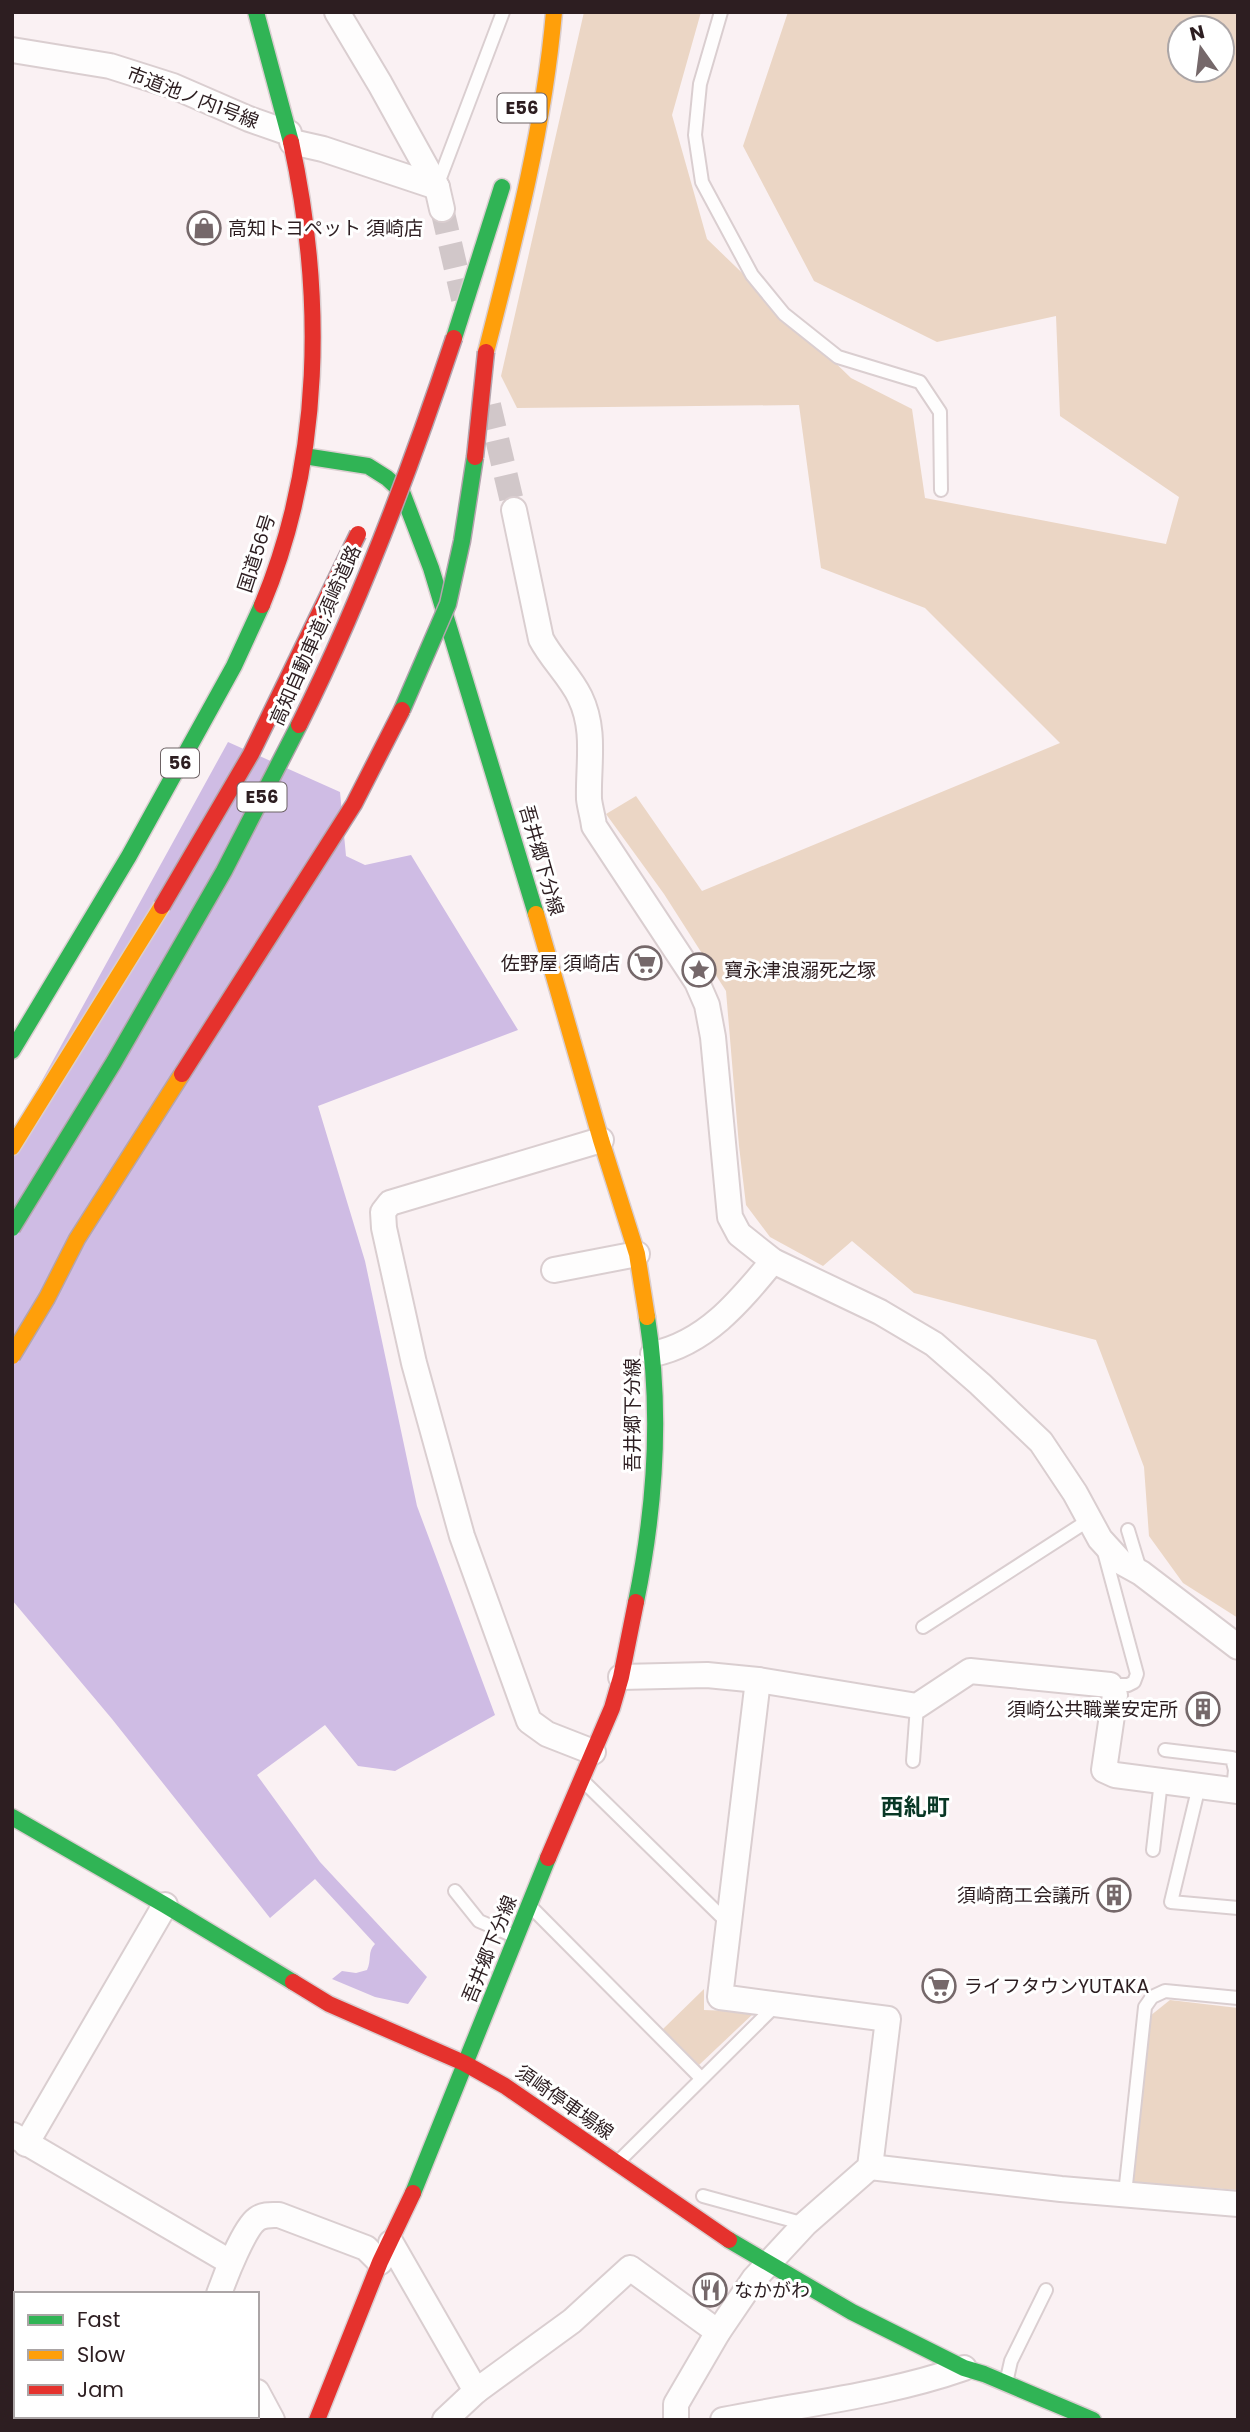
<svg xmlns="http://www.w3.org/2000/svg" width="1250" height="2432" font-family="Poppins,'Noto Sans JP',sans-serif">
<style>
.green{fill:#ebd6c5;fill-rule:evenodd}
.water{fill:#cfbce4}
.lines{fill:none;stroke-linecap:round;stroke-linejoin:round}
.street-tunnel{stroke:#d1c7c9;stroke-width:24;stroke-dasharray:24 12;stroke-linecap:butt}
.lane-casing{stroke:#daced0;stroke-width:16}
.street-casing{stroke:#daced0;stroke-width:28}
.fast-casing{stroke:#daced0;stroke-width:19}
.slow-casing{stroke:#daced0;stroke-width:19}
.jam-casing{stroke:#daced0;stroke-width:19}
.lane{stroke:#fefdfd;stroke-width:12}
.street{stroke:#fefdfd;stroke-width:24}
.fast{stroke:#30b455;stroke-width:16}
.slow{stroke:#ff9f0a;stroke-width:16}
.jam{stroke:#e5322d;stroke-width:16}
.fast-bridge-casing{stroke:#b4a5ae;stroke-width:19;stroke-linecap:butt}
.slow-bridge-casing{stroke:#b4a5ae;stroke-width:19;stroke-linecap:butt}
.jam-bridge-casing{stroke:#b4a5ae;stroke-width:19;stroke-linecap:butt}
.fast-bridge{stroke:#30b455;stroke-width:16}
.slow-bridge{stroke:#ff9f0a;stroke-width:16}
.jam-bridge{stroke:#e5322d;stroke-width:16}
.labels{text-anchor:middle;stroke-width:6;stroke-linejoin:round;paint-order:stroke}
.shield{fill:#fff;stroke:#6c6264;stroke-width:2}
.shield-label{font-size:18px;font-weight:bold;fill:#2d1e21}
.street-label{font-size:19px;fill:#2d1e21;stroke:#fff}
.poi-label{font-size:19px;fill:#2d1e21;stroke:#fff;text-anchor:start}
.quarter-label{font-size:23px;font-weight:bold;fill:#083725;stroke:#fff}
</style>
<rect width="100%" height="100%" fill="#faf1f3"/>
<!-- green -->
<g class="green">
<path d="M584,12H701L672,115L707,239L851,378L912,409L925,498L1166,544L1179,497L1060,416L1056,316L937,342L814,281L743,146L788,12H1238V1618L1183,1583L1149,1536L1144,1467L1096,1340L914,1293L852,1241L823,1266L770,1237L746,1205L739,1146L726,991L664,894L606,814L636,796L702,891L1060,743L925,608L821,568L799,405L517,408L501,376ZM1180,28H1222V70H1180Z"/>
<polygon points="704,1989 704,2010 755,2012 699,2065 663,2029"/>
<polygon points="1170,2000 1238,2008 1238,2190 1132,2182 1150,2016"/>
</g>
<!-- water -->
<path class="water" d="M228,742L340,792L346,856L365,865L411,855L518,1030L318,1106L365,1261L417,1506L495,1715L395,1771L358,1766L325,1725L257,1775L320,1862L427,1977L408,2004L375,1997L332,1979L342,1971L356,1973L367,1970C372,1960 367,1952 375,1944L315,1879L270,1918L112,1719L12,1600V1135Z"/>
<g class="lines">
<!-- street-tunnel -->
<g class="street-tunnel">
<polyline points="442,209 463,299"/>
<polyline points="489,405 514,510"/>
</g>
<defs>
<g id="lane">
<polyline points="721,12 700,84 695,135 702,182 752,275 784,314 838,357 920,382 940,412 941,490"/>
<polyline points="437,186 503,12"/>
<polyline points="1128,1530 1141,1573"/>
<polyline points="1103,1548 1137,1674 1134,1682 1128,1685 1110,1685"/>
<polyline points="923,1627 1089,1520"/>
<polyline points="1165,1750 1232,1758 1235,1770 1233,1790"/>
<polyline points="913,1761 917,1706"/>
<polyline points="582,1780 729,1924"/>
<polyline points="1199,1786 1171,1902 1238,1908"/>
<polyline points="1153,1850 1161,1781"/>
<polyline points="455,1891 479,1921 514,1936"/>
<polyline points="531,1907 701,2078"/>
<polyline points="619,2161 775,2006"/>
<polyline points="1125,2194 1145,2007 1152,1997 1165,1991 1238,1998"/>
<polyline points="703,2196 805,2224"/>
<polyline points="1006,2383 1011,2361 1046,2290"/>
</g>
<g id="street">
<polyline points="337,12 380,84 437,187 442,209"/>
<polyline points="12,50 110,66 173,86 249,119 289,133"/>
<polyline points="292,142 323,149 437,187"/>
<path d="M514,510L541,639C552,660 570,676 580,697C596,730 588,764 589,799C590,808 593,817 594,826L697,982L707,1005L713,1037L730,1217L739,1234L773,1261L880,1312L934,1344L980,1384L1041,1442L1075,1493L1100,1539L1121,1562L1141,1573L1238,1647"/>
<polyline points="554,1270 637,1254"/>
<path d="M653,1354C706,1343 740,1301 773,1261"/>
<polyline points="621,1677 707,1675 758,1680 917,1706 970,1671 1110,1685 1115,1695 1104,1770 1115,1775 1238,1791"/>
<polyline points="593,1752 547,1734 529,1721 462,1536 414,1363 384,1228 383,1212 390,1203 601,1140"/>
<polyline points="13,2135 230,2262"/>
<polyline points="26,2144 165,1905"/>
<polyline points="870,2167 1061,2189 1238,2204"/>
<polyline points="391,2243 476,2391"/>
<path d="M219,2294C225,2277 244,2228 257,2219C264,2214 271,2215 279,2215L366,2248L380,2262"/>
<polyline points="12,2346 16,2346"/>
<polyline points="257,2392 272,2420"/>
<polyline points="12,2413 15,2420"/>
<polyline points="445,2420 476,2391 572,2321 630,2268 718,2332"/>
<polyline points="676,2420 676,2404 718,2332 754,2279 805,2224 870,2167 888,2019 720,1997 758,1680"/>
<path d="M723,2420C803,2404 887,2395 964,2368"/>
</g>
<g id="fast">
<polyline points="256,12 291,142"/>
<polyline points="454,338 502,187"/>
<polyline points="304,456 368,466 387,478 402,492 431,568 536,914"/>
<polyline points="12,1051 129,856 234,666 262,605"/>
<path d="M636,1602C655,1509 662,1411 647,1317"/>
<polyline points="12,1817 165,1905 293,1982"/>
<polyline points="413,2193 548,1858"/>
<polyline points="729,2240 852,2312 964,2368 984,2374 1093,2420"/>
</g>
<g id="slow">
<path d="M486,352C515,239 544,128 554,12"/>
<polyline points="536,914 601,1140 637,1254 647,1317"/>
<polyline points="12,1147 162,906"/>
</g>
<g id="jam">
<path d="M262,605C323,459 324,294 291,142"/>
<polyline points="548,1858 612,1708 621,1677 636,1602"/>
<polyline points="293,1982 329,2004 464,2063 505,2086 729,2240"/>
<polyline points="317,2420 380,2262 413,2193"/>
</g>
</defs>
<!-- lane casing -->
<use href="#lane" class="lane-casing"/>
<!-- street casing -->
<use href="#street" class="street-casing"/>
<!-- fast casing -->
<use href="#fast" class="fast-casing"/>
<!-- slow casing -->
<use href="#slow" class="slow-casing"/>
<!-- jam casing -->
<use href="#jam" class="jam-casing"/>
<!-- lane -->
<use href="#lane" class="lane"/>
<!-- street -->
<use href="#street" class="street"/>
<!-- fast -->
<use href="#fast" class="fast"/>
<!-- slow -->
<use href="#slow" class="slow"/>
<!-- jam -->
<use href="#jam" class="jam"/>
<defs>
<g id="fast-bridge">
<polyline points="402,710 448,604 462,541 475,457"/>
<polyline points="12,1228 114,1062 224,871 299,725"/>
</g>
<polyline id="slow-bridge" points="12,1356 47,1298 77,1239 182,1074"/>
<g id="jam-bridge">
<polyline points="475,457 486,352"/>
<path d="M299,725C361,601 410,470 454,338"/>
<polyline points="162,906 251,754 358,534"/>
<polyline points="182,1074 354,804 402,710"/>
</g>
</defs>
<!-- fast-bridge casing -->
<use href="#fast-bridge" class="fast-bridge-casing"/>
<!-- slow-bridge casing -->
<use href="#slow-bridge" class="slow-bridge-casing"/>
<!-- jam-bridge casing -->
<use href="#jam-bridge" class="jam-bridge-casing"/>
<!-- fast-bridge -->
<use href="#fast-bridge" class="fast-bridge"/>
<!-- slow-bridge -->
<use href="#slow-bridge" class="slow-bridge"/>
<!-- jam-bridge -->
<use href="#jam-bridge" class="jam-bridge"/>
</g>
<!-- icons -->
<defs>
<symbol id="shop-ring" viewBox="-11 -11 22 22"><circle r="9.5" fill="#fff" stroke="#75686a" stroke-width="1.5"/><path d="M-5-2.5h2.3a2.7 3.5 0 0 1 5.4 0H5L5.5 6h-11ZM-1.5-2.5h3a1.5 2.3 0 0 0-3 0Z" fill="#75686a"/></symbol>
<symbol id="supermarket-ring" viewBox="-11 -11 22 22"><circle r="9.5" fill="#fff" stroke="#75686a" stroke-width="1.5"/><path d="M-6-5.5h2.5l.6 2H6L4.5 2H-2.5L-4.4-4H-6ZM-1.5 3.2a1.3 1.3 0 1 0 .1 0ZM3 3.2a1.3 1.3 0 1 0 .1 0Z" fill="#75686a"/></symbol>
<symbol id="sight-ring" viewBox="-11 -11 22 22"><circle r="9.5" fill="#fff" stroke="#75686a" stroke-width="1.5"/><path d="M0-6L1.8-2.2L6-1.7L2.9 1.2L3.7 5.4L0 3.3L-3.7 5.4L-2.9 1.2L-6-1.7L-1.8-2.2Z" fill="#75686a"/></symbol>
<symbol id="building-ring" viewBox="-11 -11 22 22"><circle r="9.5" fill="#fff" stroke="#75686a" stroke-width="1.5"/><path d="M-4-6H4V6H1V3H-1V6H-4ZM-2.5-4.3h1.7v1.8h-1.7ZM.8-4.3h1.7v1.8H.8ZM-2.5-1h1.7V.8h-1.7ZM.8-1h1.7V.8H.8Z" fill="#75686a"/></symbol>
<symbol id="restaurant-ring" viewBox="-11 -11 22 22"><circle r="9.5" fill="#fff" stroke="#75686a" stroke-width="1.5"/><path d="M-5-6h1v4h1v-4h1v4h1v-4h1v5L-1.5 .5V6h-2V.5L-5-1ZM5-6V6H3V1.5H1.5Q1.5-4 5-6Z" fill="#75686a"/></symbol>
</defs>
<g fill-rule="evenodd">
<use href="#shop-ring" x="185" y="209" width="38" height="38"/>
<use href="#supermarket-ring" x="626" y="944" width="38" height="38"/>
<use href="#sight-ring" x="680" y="951" width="38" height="38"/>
<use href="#building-ring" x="1184" y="1690" width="38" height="38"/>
<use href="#building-ring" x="1095" y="1876" width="38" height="38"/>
<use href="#supermarket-ring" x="920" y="1967" width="38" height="38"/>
<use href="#restaurant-ring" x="691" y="2271" width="38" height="38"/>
</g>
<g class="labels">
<!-- shield labels -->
<g class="shield">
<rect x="497.5" y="93.5" width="49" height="29" rx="5"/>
<rect x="161" y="748.5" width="38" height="29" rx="5"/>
<rect x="237.5" y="782.5" width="49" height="29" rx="5"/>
</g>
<g class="shield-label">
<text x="522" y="114">E56</text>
<text x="180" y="769">56</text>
<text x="262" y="803">E56</text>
</g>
<!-- street labels -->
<g class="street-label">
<text transform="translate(193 97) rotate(21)" y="7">市道池ノ内1号線</text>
<text transform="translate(256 553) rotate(-72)" y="7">国道56号</text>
<text transform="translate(315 635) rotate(-66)" y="7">高知自動車道;須崎道路</text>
<text transform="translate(542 860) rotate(74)" y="7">吾井郷下分線</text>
<text transform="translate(632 1415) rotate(-90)" y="7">吾井郷下分線</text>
<text transform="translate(489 1949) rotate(-68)" y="7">吾井郷下分線</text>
<text transform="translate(565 2102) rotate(35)" y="7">須崎停車場線</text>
</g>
<!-- poi labels -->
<g class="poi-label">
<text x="228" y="235">高知トヨペット 須崎店</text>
<text x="620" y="970" text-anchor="end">佐野屋 須崎店</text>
<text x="724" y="977">寶永津浪溺死之塚</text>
<text x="1178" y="1716" text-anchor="end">須崎公共職業安定所</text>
<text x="1090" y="1902" text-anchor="end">須崎商工会議所</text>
<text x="964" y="1993">ライフタウンYUTAKA</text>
<text x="734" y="2297">なかがわ</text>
</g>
<!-- quarter labels -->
<g class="quarter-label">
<text x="915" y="1815">西糺町</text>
</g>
</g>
<!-- border -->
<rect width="1250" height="2432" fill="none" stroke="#2d1e21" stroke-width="28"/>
<!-- legend -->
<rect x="14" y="2292" width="245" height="126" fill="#ffffff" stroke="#aba5a6" stroke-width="2"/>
<rect x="28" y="2315" width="35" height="10" fill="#30b455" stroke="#aba5a6" stroke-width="2"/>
<text x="77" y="2327" font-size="21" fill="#2d1e21">Fast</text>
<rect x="28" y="2350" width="35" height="10" fill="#ff9f0a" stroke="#aba5a6" stroke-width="2"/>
<text x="77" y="2362" font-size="21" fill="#2d1e21">Slow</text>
<rect x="28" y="2385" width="35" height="10" fill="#e5322d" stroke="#aba5a6" stroke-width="2"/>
<text x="77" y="2397" font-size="21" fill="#2d1e21">Jam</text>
<!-- north arrow -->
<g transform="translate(1201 49) rotate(346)"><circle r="33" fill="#ffffff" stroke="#aba5a6" stroke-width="2"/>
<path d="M0-5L12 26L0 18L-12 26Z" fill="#75686a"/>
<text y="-10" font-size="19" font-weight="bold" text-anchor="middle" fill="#2d1e21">N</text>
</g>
</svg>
